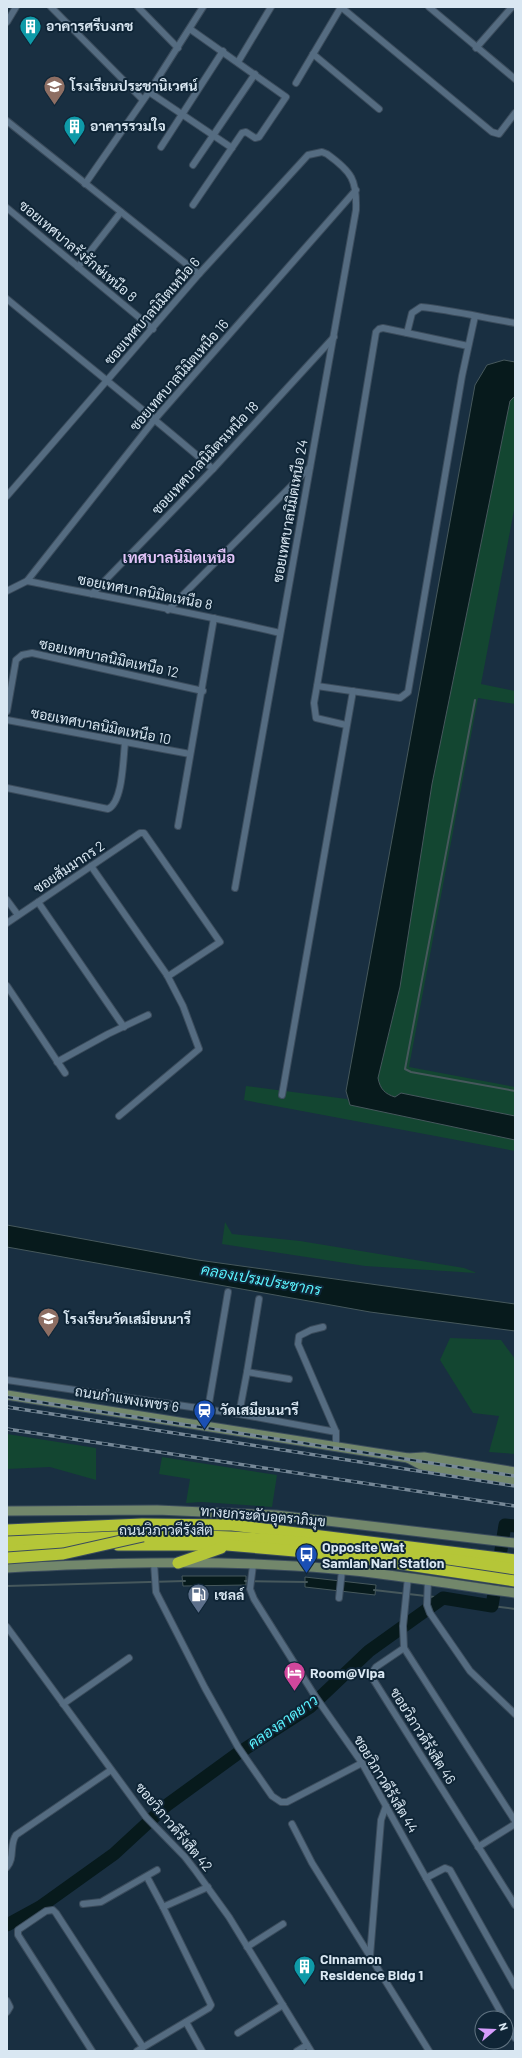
<svg xmlns="http://www.w3.org/2000/svg" width="522" height="2058" font-family="Barlow,Sarabun,sans-serif">
<style>
.green{fill:#134631}
.water{fill:#071a1c;stroke:#46585c}
.lines{fill:none;stroke-linecap:round;stroke-linejoin:round}
.stream{stroke:#46585c;stroke-width:2}
.river{stroke:#071a1c;stroke-width:13}
.street-casing{stroke:#3b4c5c;stroke-width:8}
.secondary-casing{stroke:#3b4c5c;stroke-width:11}
.highway-casing{stroke:#3b4c5c;stroke-width:13}
.street{stroke:#556c81;stroke-width:6}
.secondary{stroke:#72876b;stroke-width:9}
.highway{stroke:#b5c638;stroke-width:11}
.rail-casing{stroke:#768897;stroke-width:3.5}
.rail{stroke:#0f2536;stroke-width:2;stroke-dasharray:6;stroke-linecap:butt}
.highway-bridge-casing{stroke:#3b4c5c;stroke-width:13;stroke-linecap:butt}
.highway-bridge{stroke:#b5c638;stroke-width:11}
.labels{text-anchor:middle;stroke-width:4;stroke-linejoin:round;paint-order:stroke}
.poi-label{font-size:14px;font-weight:bold;fill:#d9e7f2;stroke:#0f2536;text-anchor:start}
.street-label{font-size:14px;fill:#d9e7f2;stroke:#0f2536}
.neighbourhood-label{font-size:15px;font-weight:bold;fill:#e4c5fa;stroke:#0f2536}
.water-label{font-size:15px;font-style:italic;fill:#59f0fc;stroke:#0f2536}
</style>
<rect width="100%" height="100%" fill="#192f41"/>
<!-- green -->
<g class="green">
<path d="M515,396V505L481,684L515,691V704L478,698L409,1067L515,1087V1116L401,1093L395,1097C385,1094 380,1089 378,1078L400,987L432,784L510,401Z"/>
<polygon points="246,1086 347,1099 351,1105 515,1140 515,1151 244,1100"/>
<polygon points="225,1222 232,1234 300,1241 464,1268 477,1273 365,1266 222,1244"/>
<polygon points="450,1338 501,1340 515,1359 515,1454 489,1452 499,1416 473,1413 440,1360"/>
<polygon points="7,1434 96,1448 96,1480 50,1467 7,1469"/>
<polygon points="162,1457 277,1475 272,1507 202,1502 186,1503 190,1479 159,1474"/>
</g>
<!-- water -->
<g class="water">
<path d="M504,360L515,362V396L510,401L432,784L400,987L378,1078C380,1089 385,1094 395,1097L401,1093L515,1116V1140L350,1105L346,1091L475,385L487,365Z"/>
<polygon points="7,1225 198,1260 515,1304 515,1331 370,1312 7,1247"/>
<polygon points="182,1576 246,1576 246,1585 183,1586"/>
<polygon points="305,1577 376,1585 375,1595 305,1587"/>
</g>
<g class="lines">
<!-- stream -->
<g class="stream">
<polyline points="475,700 405,1069 411,1072 515,1091"/>
<polyline points="245,1581 307,1582"/>
<polyline points="7,1586 185,1581"/>
<polyline points="374,1590 443,1598"/>
<polyline points="492,1606 515,1609"/>
</g>
<!-- river -->
<polyline class="river" points="7,1925 40,1907 114,1854 167,1805 237,1754 310,1707 369,1651 443,1598 492,1606 505,1525 515,1526"/>
<defs>
<g id="street">
<polyline points="51,7 143,100"/>
<polyline points="138,7 178,48"/>
<polyline points="341,7 492,132 499,134 515,113"/>
<polyline points="429,7 515,79"/>
<polyline points="7,22 16,7"/>
<polyline points="190,29 286,97 259,137 255,138 246,132 242,133 193,205"/>
<polyline points="476,48 512,7"/>
<polyline points="313,54 379,109"/>
<polyline points="238,62 271,7"/>
<polyline points="296,83 341,7"/>
<polyline points="149,92 232,148"/>
<polyline points="7,121 199,274"/>
<polyline points="161,147 223,51"/>
<polyline points="193,165 255,74"/>
<polyline points="85,184 149,92 203,7"/>
<polyline points="7,208 153,329"/>
<polyline points="78,267 121,212"/>
<path d="M7,299C76,356 146,411 213,469"/>
<path d="M475,316L462,376L408,692L400,698L317,686L376,332L379,329L383,328L407,333L412,313L421,307C452,310 484,318 515,323"/>
<polyline points="407,333 468,346"/>
<path d="M7,496L199,274L308,155L322,152L327,154C352,172 357,180 356,210L235,888"/>
<polyline points="27,581 155,419 356,190"/>
<path d="M7,591L27,581C111,598 196,613 280,633"/>
<polyline points="92,594 213,469 334,337"/>
<polyline points="168,610 310,467"/>
<polyline points="317,686 314,703 316,718 346,725"/>
<polyline points="7,711 16,660 22,655 32,653 203,691"/>
<polyline points="7,720 190,754"/>
<path d="M7,788L108,809C123,802 123,759 125,743"/>
<polyline points="178,826 214,618"/>
<polyline points="91,866 167,975 183,1006 199,1049 119,1116"/>
<polyline points="7,900 18,915"/>
<polyline points="38,902 124,1027"/>
<polyline points="7,923 140,833 144,833 220,942 170,975 167,975"/>
<polyline points="7,986 65,1073"/>
<polyline points="57,1062 108,1034 148,1015"/>
<polyline points="282,1095 353,691"/>
<polyline points="323,1327 311,1330 299,1336 298,1344 336,1432 336,1447"/>
<polyline points="247,1372 259,1299"/>
<polyline points="289,1379 247,1372 239,1414 336,1432"/>
<polyline points="7,1380 239,1414"/>
<polyline points="208,1409 228,1292"/>
<polyline points="154,1563 156,1592 205,1688 238,1747 272,1796 281,1802 287,1802 362,1763"/>
<polyline points="253,1565 250,1589 254,1599 315,1696 362,1763 504,2018"/>
<polyline points="408,1577 403,1626 404,1648 515,1821"/>
<polyline points="428,1580 427,1605 430,1613 470,1671 515,1714"/>
<polyline points="339,1598 342,1570"/>
<polyline points="7,1627 146,1817 185,1857 195,1870 229,1917 311,2051"/>
<polyline points="404,1648 376,1667 371,1674 373,1679 515,1905"/>
<polyline points="63,1704 129,1658"/>
<polyline points="292,1824 312,1863 429,2051"/>
<polyline points="478,1847 515,1824"/>
<path d="M7,1867C15,1858 9,1845 16,1835L111,1770"/>
<polyline points="147,1877 163,1907"/>
<polyline points="426,1878 445,1868 450,1870 515,1986"/>
<polyline points="83,1904 101,1902 157,1870"/>
<polyline points="247,1947 283,1924"/>
<polyline points="370,1956 381,1820 386,1806"/>
<polyline points="7,2001 10,2007 7,2012"/>
<polyline points="186,2022 202,2051"/>
<polyline points="506,2022 515,2038"/>
<polyline points="238,2033 283,2005"/>
<polyline points="92,2051 18,1935 18,1930 46,1911 53,1910 56,1913 143,2047"/>
<polyline points="137,2051 209,2008 211,2005 163,1907 208,1887"/>
<polyline points="297,2051 307,2045"/>
</g>
<g id="secondary">
<polyline points="7,1395 408,1458 424,1457 515,1472"/>
<polyline points="408,1458 421,1465 515,1481"/>
<polyline points="7,1511 157,1510 276,1515 515,1543"/>
<path d="M7,1568C103,1563 199,1560 295,1566C369,1570 442,1583 515,1593"/>
</g>
<g id="highway">
<polyline points="7,1530 142,1524 232,1525 515,1560"/>
<path d="M7,1542C81,1538 156,1534 230,1537C325,1542 421,1554 515,1569"/>
<polyline points="118,1545 227,1545 341,1555 515,1581"/>
<polyline points="7,1551 81,1547"/>
<polyline points="178,1563 221,1548"/>
</g>
</defs>
<!-- street casing -->
<use href="#street" class="street-casing"/>
<!-- secondary casing -->
<use href="#secondary" class="secondary-casing"/>
<!-- highway casing -->
<use href="#highway" class="highway-casing"/>
<!-- street -->
<use href="#street" class="street"/>
<!-- secondary -->
<use href="#secondary" class="secondary"/>
<!-- highway -->
<use href="#highway" class="highway"/>
<defs>
<g id="rail">
<polyline points="7,1397 515,1476"/>
<polyline points="7,1407 515,1486"/>
<polyline points="7,1429 515,1506"/>
</g>
</defs>
<!-- rail casing -->
<use href="#rail" class="rail-casing"/>
<!-- rail -->
<use href="#rail" class="rail"/>
<defs>
<polyline id="highway-bridge" points="7,1558 63,1554 143,1536"/>
</defs>
<!-- highway-bridge casing -->
<use href="#highway-bridge" class="highway-bridge-casing"/>
<!-- highway-bridge -->
<use href="#highway-bridge" class="highway-bridge"/>
</g>
<!-- icons -->
<defs>
<symbol id="building-pin" viewBox="-11 -11 22 30"><path d="M0 17L-7.5 6A9.5 9.5 0 1 1 7.5 6Z" fill="#0f9aa8" stroke="#0f2536"/><path d="M-4-6H4V6H1V3H-1V6H-4ZM-2.5-4.3h1.7v1.8h-1.7ZM.8-4.3h1.7v1.8H.8ZM-2.5-1h1.7V.8h-1.7ZM.8-1h1.7V.8H.8Z" fill="#fff"/></symbol>
<symbol id="school-pin" viewBox="-11 -11 22 30"><path d="M0 17L-7.5 6A9.5 9.5 0 1 1 7.5 6Z" fill="#8d6e63" stroke="#0f2536"/><path d="M0-5L7-2L0 1L-7-2ZM-4 1L0 2.5L4 1V4Q0 6-4 4Z" fill="#fff"/></symbol>
<symbol id="station-pin" viewBox="-11 -11 22 30"><path d="M0 17L-7.5 6A9.5 9.5 0 1 1 7.5 6Z" fill="#1a4fb4" stroke="#0f2536"/><path d="M-3-6H3Q5-6 5-4V2Q5 4 3 4L4.5 6H3L1.5 4h-3L-3 6H-4.5L-3 4Q-5 4-5 2V-4Q-5-6-3-6ZM-3.5-4v3h7v-3ZM-3.5 1v1.5H-2V1ZM2 1v1.5H3.5V1Z" fill="#fff"/></symbol>
<symbol id="bus-pin" viewBox="-11 -11 22 30"><path d="M0 17L-7.5 6A9.5 9.5 0 1 1 7.5 6Z" fill="#1a4fb4" stroke="#0f2536"/><path d="M-5-6H5V4H4V6H2V4H-2V6H-4V4H-5ZM-3.5-4V0h7V-4ZM-3.5 1.2v1.5H-2V1.2ZM2 1.2v1.5H3.5V1.2Z" fill="#fff"/></symbol>
<symbol id="fuel-pin" viewBox="-11 -11 22 30"><path d="M0 17L-7.5 6A9.5 9.5 0 1 1 7.5 6Z" fill="#5c6f8a" stroke="#0f2536"/><path d="M-5.5-6h7V0h2V4h1.3V-2.5L3-4.5l.8-.8L6-3V5H2.5V1h-1V6h-7ZM-4.2-4.7v3.2H.2V-4.7Z" fill="#fff"/></symbol>
<symbol id="hotel-pin" viewBox="-11 -11 22 30"><path d="M0 17L-7.5 6A9.5 9.5 0 1 1 7.5 6Z" fill="#d1479c" stroke="#0f2536"/><path d="M-6-4.5h1.5V1H6V5H4.5V3h-9V5H-6ZM-4 0a1.8 1.8 0 1 1 3.6 0ZM.5 0V-2.5h3Q6-2.5 6 0Z" fill="#fff"/></symbol>
</defs>
<g fill-rule="evenodd">
<use href="#building-pin" x="18" y="14" width="25" height="34"/>
<use href="#school-pin" x="42" y="74" width="25" height="34"/>
<use href="#building-pin" x="62" y="114" width="25" height="34"/>
<use href="#school-pin" x="36" y="1306" width="25" height="34"/>
<use href="#station-pin" x="192" y="1398" width="25" height="34"/>
<use href="#bus-pin" x="294" y="1542" width="25" height="34"/>
<use href="#fuel-pin" x="186" y="1582" width="25" height="34"/>
<use href="#hotel-pin" x="282" y="1660" width="25" height="34"/>
<use href="#building-pin" x="292" y="1954" width="25" height="34"/>
</g>
<g class="labels">
<!-- poi labels -->
<g class="poi-label">
<text x="46" y="31">อาคารศรีบงกช</text>
<text x="70" y="91">โรงเรียนประชานิเวศน์</text>
<text x="90" y="131">อาคารรวมใจ</text>
<text x="64" y="1324">โรงเรียนวัดเสมียนนารี</text>
<text x="220" y="1415">วัดเสมียนนารี</text>
<text x="322" y="1552">Opposite Wat<tspan x="322" dy="16">Samian Nari Station</tspan></text>
<text x="214" y="1600">เชลล์</text>
<text x="310" y="1678">Room@Vipa</text>
<text x="320" y="1964">Cinnamon<tspan x="320" dy="16">Residence Bldg 1</tspan></text>
</g>
<!-- street labels -->
<g class="street-label">
<text transform="translate(78 251) rotate(40)" y="5">ซอยเทศบาลรังรักษ์เหนือ 8</text>
<text transform="translate(152 311) rotate(-49)" y="5">ซอยเทศบาลนิมิตเหนือ 6</text>
<text transform="translate(179 375) rotate(-49)" y="5">ซอยเทศบาลนิมิตเหนือ 16</text>
<text transform="translate(205 458) rotate(-47)" y="5">ซอยเทศบาลนิมิตรเหนือ 18</text>
<text transform="translate(290 511) rotate(-80)" y="5">ซอยเทศบาลนิมิตเหนือ 24</text>
<text transform="translate(145 592) rotate(11)" y="5">ซอยเทศบาลนิมิตเหนือ 8</text>
<text transform="translate(109 658) rotate(12)" y="5">ซอยเทศบาลนิมิตเหนือ 12</text>
<text transform="translate(101 726) rotate(11)" y="5">ซอยเทศบาลนิมิตเหนือ 10</text>
<text transform="translate(69 867) rotate(-34)" y="5">ซอยสัมมากร 2</text>
<text transform="translate(127 1399) rotate(9)" y="5">ถนนกำแพงเพชร 6</text>
<text transform="translate(263 1516) rotate(5)" y="5">ทางยกระดับอุตราภิมุข</text>
<text x="166" y="1535">ถนนวิภาวดีรังสิต</text>
<text transform="translate(423 1736) rotate(58)" y="5">ซอยวิภาวดีรังสิต 46</text>
<text transform="translate(386 1784) rotate(59)" y="5">ซอยวิภาวดีรังสิต 44</text>
<text transform="translate(174 1827) rotate(50)" y="5">ซอยวิภาวดีรังสิต 42</text>
</g>
<!-- neighbourhood labels -->
<g class="neighbourhood-label">
<text x="179" y="563">เทศบาลนิมิตเหนือ</text>
</g>
<!-- water labels -->
<g class="water-label">
<text transform="translate(261 1280) rotate(10)" y="5">คลองเปรมประชากร</text>
<text transform="translate(283 1722) rotate(-35)" y="5">คลองลาดยาว</text>
</g>
</g>
<!-- border -->
<rect width="522" height="2058" fill="none" stroke="#d9e7f2" stroke-width="16"/>
<!-- north arrow -->
<g transform="translate(494 2030) rotate(71)"><circle r="19" fill="#0f2536" stroke="#607381"/>
<path d="M0-3L7 15L0 10L-7 15Z" fill="#d59cfb"/>
<text y="-6" font-size="11" font-weight="bold" text-anchor="middle" fill="#d9e7f2">N</text>
</g>
</svg>
